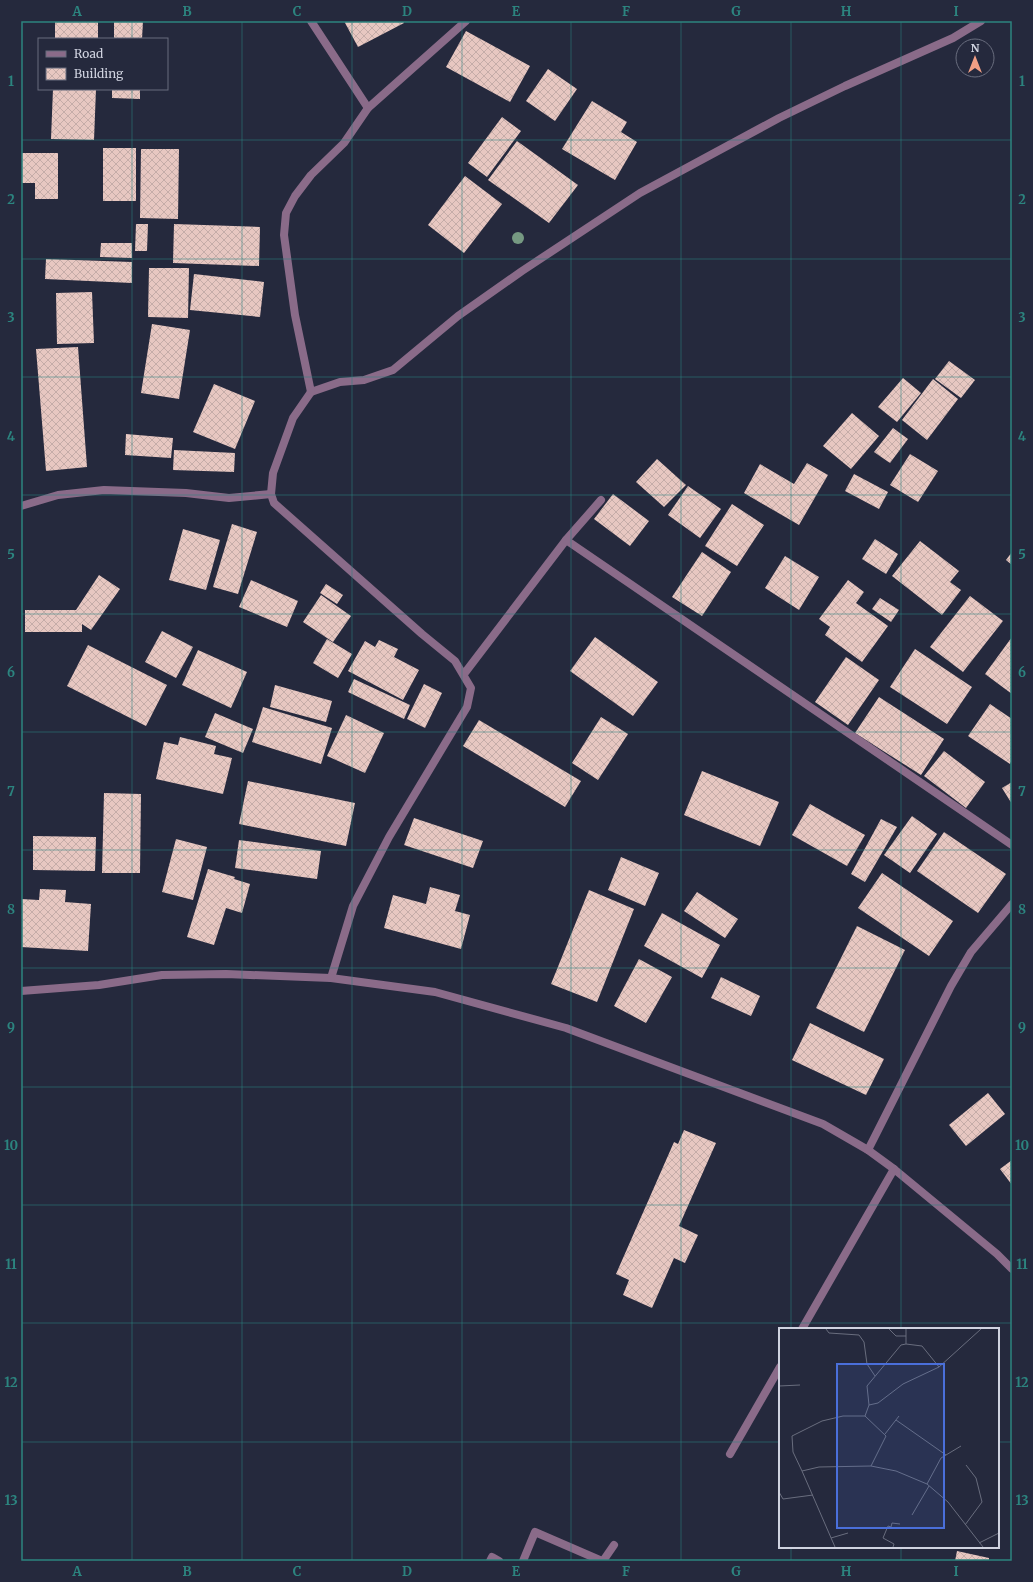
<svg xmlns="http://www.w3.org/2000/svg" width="1033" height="1582" font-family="Merriweather,serif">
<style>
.building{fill:url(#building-cross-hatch)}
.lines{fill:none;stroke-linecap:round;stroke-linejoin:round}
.minor{stroke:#8a6b89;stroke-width:8}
.tree{fill:#769982}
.grid{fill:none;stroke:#2c847f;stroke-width:1;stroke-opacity:0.55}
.inset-road{fill:none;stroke:#696d7e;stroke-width:1}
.view{fill:#4a6fda;fill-opacity:0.15;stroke:#4a6fda;stroke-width:2}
.inset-edge{fill:none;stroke:#d0d3e0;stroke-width:2}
.neatline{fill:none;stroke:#2c847f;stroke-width:1.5}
.grid-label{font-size:13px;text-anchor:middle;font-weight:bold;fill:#2c847f}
</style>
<defs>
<pattern id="building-cross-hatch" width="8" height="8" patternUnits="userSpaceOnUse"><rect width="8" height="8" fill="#e7c7c1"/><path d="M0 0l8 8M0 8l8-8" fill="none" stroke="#c5aca8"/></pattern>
</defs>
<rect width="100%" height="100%" fill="#25293d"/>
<!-- building -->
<g class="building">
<rect x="55" y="21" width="43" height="18"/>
<polygon points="114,21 143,21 142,39 114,39"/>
<polygon points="344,21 403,21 404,23 358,47"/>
<polygon points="466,31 530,66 510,102 446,67"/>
<polygon points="548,69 577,89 555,121 526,101"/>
<polygon points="53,89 96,89 94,140 51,139"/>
<polygon points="112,89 140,89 140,99 112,98"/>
<polygon points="592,101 627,122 621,132 637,142 615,180 562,149"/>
<polygon points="502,117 521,131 487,177 468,163"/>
<polygon points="517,141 578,185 549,223 488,180"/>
<rect x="103" y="148" width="33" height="53"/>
<polygon points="141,149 179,149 178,219 140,218"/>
<polygon points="21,153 58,153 58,199 35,199 35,183 21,183"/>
<polygon points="465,176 502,204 464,253 428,225"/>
<polygon points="136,224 148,224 147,251 135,251"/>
<polygon points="174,224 260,227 259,266 173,263"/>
<polygon points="101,243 132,243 132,258 100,257"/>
<polygon points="46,259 132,262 132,283 45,279"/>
<polygon points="149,268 189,268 188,318 148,317"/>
<polygon points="194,274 264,282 260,317 190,310"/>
<polygon points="92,292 94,343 57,344 56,293"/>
<polygon points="152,324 190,330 179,399 141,393"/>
<polygon points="78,347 87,467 46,471 36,349"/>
<polygon points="949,361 975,380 961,398 935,379"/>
<polygon points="903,378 921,393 897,422 878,407"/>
<polygon points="933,379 958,399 927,440 902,420"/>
<polygon points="214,384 255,401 235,449 193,432"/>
<polygon points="852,413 879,436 851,469 823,446"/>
<polygon points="893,428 908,439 890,463 874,452"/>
<polygon points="126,434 173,438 171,458 125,455"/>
<polygon points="174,450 235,453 234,472 173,470"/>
<polygon points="910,454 938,471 918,502 890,485"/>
<polygon points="657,459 686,485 664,507 636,482"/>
<polygon points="807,463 828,475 799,525 744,493 760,464 794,484"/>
<polygon points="854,474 888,492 879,509 845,491"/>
<polygon points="688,486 721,509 700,538 668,515"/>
<polygon points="613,494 649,521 630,546 594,519"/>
<polygon points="732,504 764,525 737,566 705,546"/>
<polygon points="232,524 257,532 238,594 213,587"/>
<polygon points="183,529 220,540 206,590 169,580"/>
<polygon points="875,539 898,554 886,574 862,559"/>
<polygon points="920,541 959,571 950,582 961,590 942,615 892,576"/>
<polygon points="702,552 731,572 702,616 672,597"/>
<polygon points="1012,552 1012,565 1006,560"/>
<polygon points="785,556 819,577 799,610 765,588"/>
<polygon points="99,575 120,589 91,630 82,624 82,632 25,632 25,610 76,610"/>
<polygon points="251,580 298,601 287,627 239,607"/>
<polygon points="848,580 864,592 856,603 888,626 862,662 825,635 830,627 819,619"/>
<polygon points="326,584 343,595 337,604 320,593"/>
<polygon points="321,595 351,616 333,642 303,622"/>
<polygon points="970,596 1003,621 963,672 930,647"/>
<polygon points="880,598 899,610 891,622 872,609"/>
<polygon points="162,631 193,647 176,678 145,662"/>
<polygon points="595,637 658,682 633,716 570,671"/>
<polygon points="1012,637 1012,694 985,674"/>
<polygon points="327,639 352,654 338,678 313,663"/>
<polygon points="379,640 398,649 394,657 419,670 403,700 348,671 365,641 375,647"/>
<polygon points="88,645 167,685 146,726 67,686"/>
<polygon points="915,649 972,687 947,724 890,687"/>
<polygon points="198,650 247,672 231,708 182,685"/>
<polygon points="846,657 879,680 848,725 815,702"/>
<polygon points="354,679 410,705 404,719 348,692"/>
<polygon points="424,684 442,693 425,728 407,719"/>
<polygon points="275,685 332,701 326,722 270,707"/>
<polygon points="879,697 944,739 921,775 855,733"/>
<polygon points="990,704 1012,719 1012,760 1010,764 968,736"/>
<polygon points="263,707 332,728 321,764 252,742"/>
<polygon points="215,713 253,729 243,753 205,737"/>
<polygon points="346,715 384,733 365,773 327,756"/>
<polygon points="601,717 628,734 598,780 572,763"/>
<polygon points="479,720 581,781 565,807 463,746"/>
<polygon points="180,737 216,746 214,754 232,758 223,794 156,779 164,742 178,745"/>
<polygon points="944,751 985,782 966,808 924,776"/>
<polygon points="702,771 779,802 760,846 684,815"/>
<polygon points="248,781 355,803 346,846 239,824"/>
<polygon points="1012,782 1012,804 1002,788"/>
<polygon points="104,793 141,794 140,873 102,873"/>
<polygon points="810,804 865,835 847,866 792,835"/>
<polygon points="912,816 937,834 910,873 884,855"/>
<polygon points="414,818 483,841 473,868 404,845"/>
<polygon points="881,819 897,827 865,882 851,874"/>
<polygon points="944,832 1006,874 978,913 917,871"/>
<polygon points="33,836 96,837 95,871 33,870"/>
<polygon points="176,839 207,847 193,900 162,892"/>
<polygon points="239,840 321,851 317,879 235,868"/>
<polygon points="621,857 659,873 645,906 608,890"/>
<polygon points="208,869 235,877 234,879 250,884 242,913 226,908 214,945 187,937"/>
<polygon points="882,873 953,921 929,956 858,908"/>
<polygon points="430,887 460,895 455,911 470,915 461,949 384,928 393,895 426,904"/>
<polygon points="40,889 66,890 65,902 91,904 88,951 21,947 21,899 39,900"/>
<polygon points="589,890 634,909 597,1002 551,984"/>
<polygon points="697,892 738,919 725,938 684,911"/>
<polygon points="662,913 720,945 702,978 644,946"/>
<polygon points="857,926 905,950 864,1032 816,1008"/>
<polygon points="639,959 672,977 646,1023 614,1006"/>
<polygon points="721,977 760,996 751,1016 711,998"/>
<polygon points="810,1023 884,1059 866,1095 792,1060"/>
<polygon points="988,1093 1005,1114 966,1146 949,1125"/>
<polygon points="684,1130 716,1143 679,1226 698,1235 685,1263 674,1258 652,1308 623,1295 629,1280 616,1274 674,1142 678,1144"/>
<polygon points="1012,1160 1012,1185 1000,1169"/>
<polygon points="957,1551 989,1558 989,1561 955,1561"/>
</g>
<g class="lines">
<!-- minor -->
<g class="minor">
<polyline points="311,21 368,108"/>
<polyline points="981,21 953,38 845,86 779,118 640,193 522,271 458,316 393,370 364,380 340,382 311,392 293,418 273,473 271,494 274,503 422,634 455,661 471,688 467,707 389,837 353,906 331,978 435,992 566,1028 823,1124 868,1150 894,1169 997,1254 1012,1269"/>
<polyline points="311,392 295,315 284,235 286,213 295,196 311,175 344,143 368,108 466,21"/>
<polyline points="21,506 58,495 104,490 186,493 229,498 271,494"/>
<polyline points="566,540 1012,845"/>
<polyline points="464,674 566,540 601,500"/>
<polyline points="21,991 99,985 162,975 226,974 331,978"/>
<polyline points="868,1150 951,986 971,952 1012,904"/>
<polyline points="802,1329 894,1169"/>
<polyline points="730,1454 780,1367"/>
<polyline points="490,1561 492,1557 499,1561"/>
<polyline points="523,1561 535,1532 602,1561"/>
<polyline points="603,1561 614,1545"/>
</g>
</g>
<!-- trees -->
<circle class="tree" cx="518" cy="238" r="6"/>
<!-- grid -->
<path class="grid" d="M132,21V39M242,21V1561M352,21V1561M462,21V1561M571,21V1561M681,21V1561M791,21V1329M901,21V1329M132,89V1561M21,140H1012M21,259H1012M21,377H1012M21,495H1012M21,614H1012M21,732H1012M21,850H1012M21,968H1012M21,1087H1012M21,1205H1012M21,1323H1012M21,1442H780M998,1442H1012M791,1547V1561M901,1547V1561"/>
<!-- overview -->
<g transform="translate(779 1328)">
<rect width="220" height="220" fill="#25293d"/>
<path class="inset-road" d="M47,1L50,5L80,7L85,14L88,36L96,48M110,1L117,8H127M202,1L160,39L124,56L99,75L90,77L86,88L107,108L92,138L117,143L148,156L169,174L204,219M127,16L143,18L160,39M0,58L21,57M90,77L88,58L122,17L127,16V1M117,92L167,127M106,106L120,88M23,143L14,124L13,108L43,93L64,88H86M148,156L162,130L182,118M0,164L4,171L34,167M133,187L150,158M186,197L203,174L197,150L187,137M52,210L69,205M200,215L220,205M56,219L23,143L40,139L92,138M114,219L115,216L104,210L109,198L112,199L113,195L121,196"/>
<path class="view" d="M58,36H165V200H58Z"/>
<rect width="220" height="220" class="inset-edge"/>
</g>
<!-- border -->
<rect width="1033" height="1582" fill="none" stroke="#25293d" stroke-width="44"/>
<!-- legend -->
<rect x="38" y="38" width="130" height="52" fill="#25293d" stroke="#696d7e"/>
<rect x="46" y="51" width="20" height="6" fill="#8a6b89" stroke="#696d7e"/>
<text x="74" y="58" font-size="12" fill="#d0d3e0">Road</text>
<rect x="46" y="68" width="20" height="12" fill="url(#building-cross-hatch)" stroke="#696d7e"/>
<text x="74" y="78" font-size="12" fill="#d0d3e0">Building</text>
<!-- north arrow -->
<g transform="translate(975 58)"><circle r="19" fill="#25293d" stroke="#696d7e"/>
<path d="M0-3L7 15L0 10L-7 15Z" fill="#f39f85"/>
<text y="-6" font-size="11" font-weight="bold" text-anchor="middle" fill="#d0d3e0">N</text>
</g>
<rect x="22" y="22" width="989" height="1538" class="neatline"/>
<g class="grid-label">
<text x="77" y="16">A</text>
<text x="187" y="16">B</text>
<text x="297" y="16">C</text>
<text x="407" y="16">D</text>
<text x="516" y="16">E</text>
<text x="626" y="16">F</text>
<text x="736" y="16">G</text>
<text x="846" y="16">H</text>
<text x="956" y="16">I</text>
<text x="11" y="86">1</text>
<text x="1022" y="86">1</text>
<text x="11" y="204">2</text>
<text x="1022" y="204">2</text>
<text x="11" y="322">3</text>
<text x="1022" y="322">3</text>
<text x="11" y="441">4</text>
<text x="1022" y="441">4</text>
<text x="11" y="559">5</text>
<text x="1022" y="559">5</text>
<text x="11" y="677">6</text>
<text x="1022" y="677">6</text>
<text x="11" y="796">7</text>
<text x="1022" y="796">7</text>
<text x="11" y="914">8</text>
<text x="1022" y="914">8</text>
<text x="11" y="1032">9</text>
<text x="1022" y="1032">9</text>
<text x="11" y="1150">10</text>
<text x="1022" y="1150">10</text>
<text x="11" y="1269">11</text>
<text x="1022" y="1269">11</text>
<text x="11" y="1387">12</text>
<text x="1022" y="1387">12</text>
<text x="11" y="1505">13</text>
<text x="1022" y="1505">13</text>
<text x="77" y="1576">A</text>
<text x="187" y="1576">B</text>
<text x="297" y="1576">C</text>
<text x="407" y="1576">D</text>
<text x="516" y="1576">E</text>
<text x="626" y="1576">F</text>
<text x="736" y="1576">G</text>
<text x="846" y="1576">H</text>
<text x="956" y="1576">I</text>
</g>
</svg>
